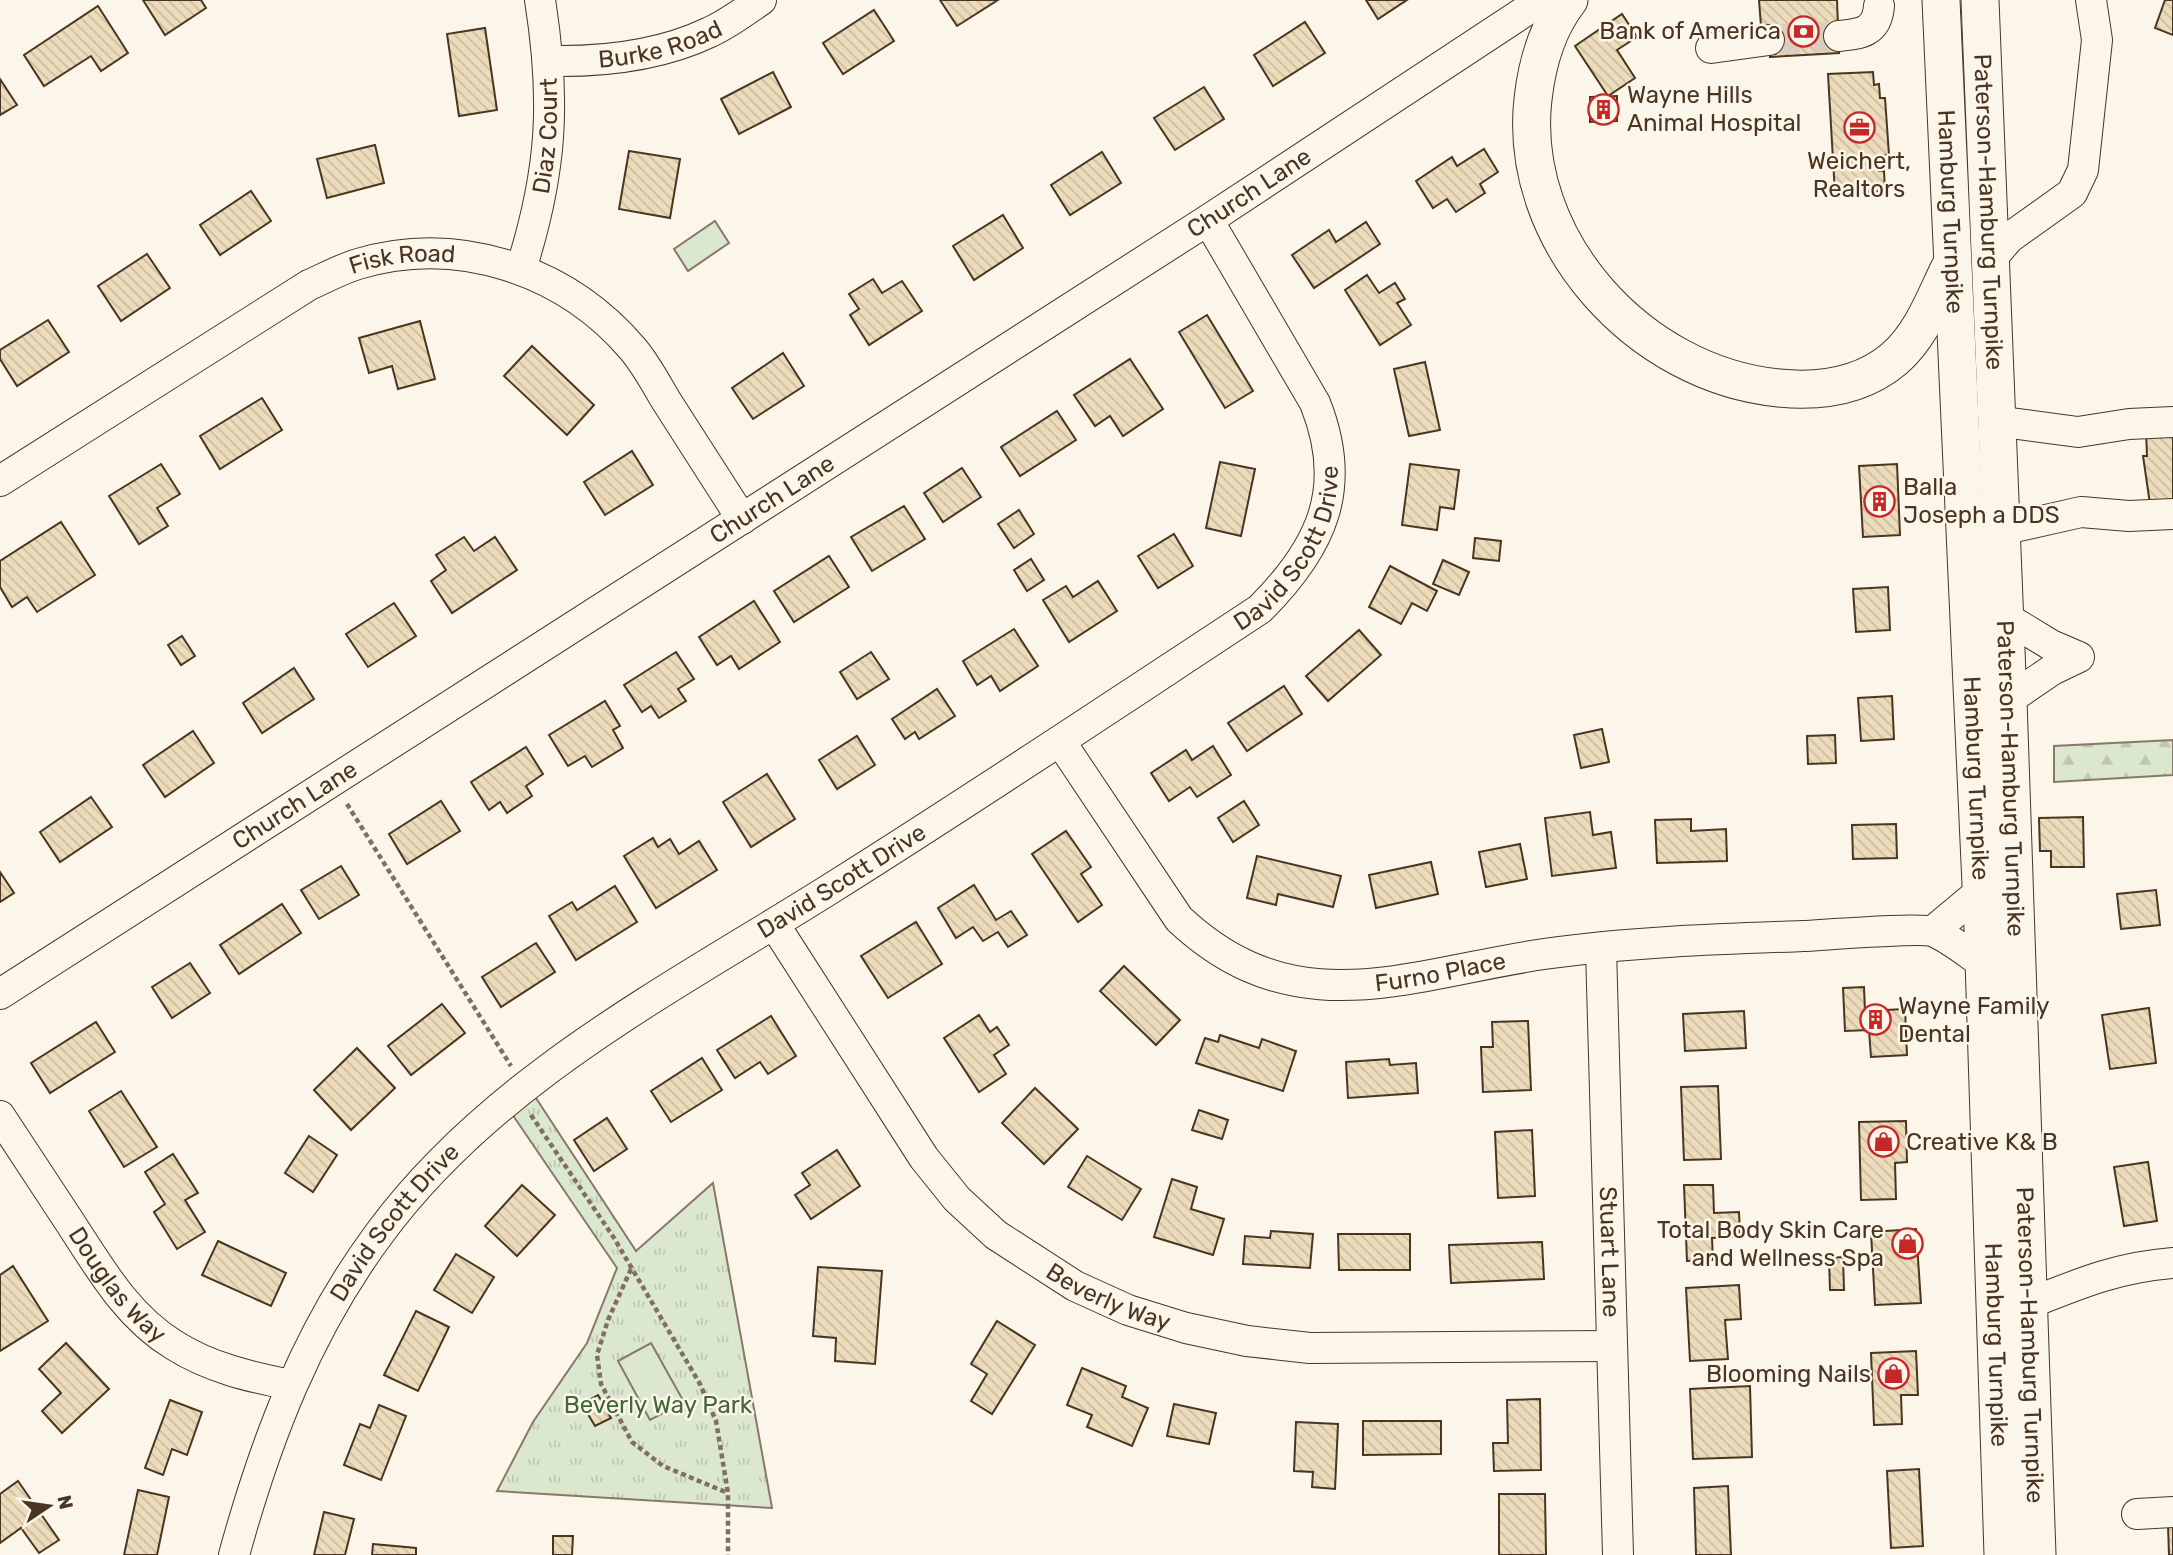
<svg xmlns="http://www.w3.org/2000/svg" width="2173" height="1555" font-family="Rubik,sans-serif">
<style>
.grass{fill:url(#grass-tufts);stroke:#887966;stroke-width:2}
.forest{fill:url(#forest-firs);stroke:#887966;stroke-width:2}
.pitch{fill:#dce7d0;stroke:#887966;stroke-width:2}
.building{fill:url(#building-back-hatch);stroke:#4a3520;stroke-width:2}
.lines{fill:none;stroke-linecap:round;stroke-linejoin:round}
.minor-tunnel{stroke:#d8cfc1;stroke-width:30;stroke-dasharray:30 15;stroke-linecap:butt}
.minor-casing{stroke:#4a3520;stroke-width:32}
.major-casing{stroke:#4a3520;stroke-width:39}
.path{stroke:#7f6f5c;stroke-width:4.5;stroke-dasharray:5 3.5;stroke-linecap:butt}
.minor{stroke:#fbf6e9;stroke-width:30}
.major{stroke:#fbf6e9;stroke-width:37}
.labels{text-anchor:middle;stroke-width:5;stroke-linejoin:round;paint-order:stroke}
.poi-label{font-size:24px;fill:#4a3520;stroke:#fbf6e9;text-anchor:start}
.street-label{font-size:24px;fill:#4a3520;stroke:#fbf6e9}
.park-label{font-size:24px;fill:#436837;stroke:#fbf6e9}
</style>
<defs>
<pattern id="grass-tufts" width="24" height="20" patternUnits="userSpaceOnUse" patternTransform="scale(1.75)"><rect width="24" height="20" fill="#dce7d0"/><path d="M3 7l-1-3M5 7V3M7 7l1-3M15 17l-1-3M17 17v-4M19 17l1-3" fill="none" stroke="#bec7b2"/></pattern>
<pattern id="forest-firs" width="22" height="20" patternUnits="userSpaceOnUse" patternTransform="scale(1.75)"><rect width="22" height="20" fill="#dce7d0"/><path d="M5 1l3.5 6h-7zM16 11l3.5 6h-7z" fill="#bec7b2"/></pattern>
<pattern id="building-back-hatch" width="6" height="6" patternUnits="userSpaceOnUse" patternTransform="scale(1.75)"><rect width="6" height="6" fill="#ecdcbc"/><path d="M-1 5l2 2M0 0l6 6M5-1l2 2" fill="none" stroke="#ccbda1"/></pattern>
</defs>
<rect width="100%" height="100%" fill="#fbf6e9"/>
<!-- grass -->
<polygon class="grass" points="534,1095 636,1251 713,1183 772,1508 497,1491 533,1422 587,1343 617,1268 512,1114"/>
<!-- forest -->
<polygon class="forest" points="2173,740 2173,775 2054,782 2054,746"/>
<!-- pitch -->
<g class="pitch">
<polygon points="715,221 729,243 688,271 674,249"/>
<polygon points="651,1343 684,1402 650,1420 618,1361"/>
</g>
<!-- building -->
<g class="building">
<polygon points="143,0 201,0 206,8 165,35"/>
<polygon points="940,0 998,0 957,26"/>
<polygon points="1366,0 1407,0 1378,19"/>
<polygon points="1759,0 1837,0 1839,53 1770,57 1769,26 1761,26"/>
<polygon points="2165,0 2173,0 2173,35 2155,28"/>
<polygon points="98,6 128,53 101,71 91,56 44,86 24,55"/>
<polygon points="874,10 894,41 843,74 823,43"/>
<polygon points="1622,14 1637,37 1617,50 1635,78 1608,96 1575,46"/>
<polygon points="1305,22 1325,53 1273,86 1254,55"/>
<polygon points="485,28 497,110 459,116 447,34"/>
<polygon points="773,72 791,107 739,134 721,99"/>
<polygon points="1873,72 1874,85 1879,84 1880,98 1885,98 1889,155 1878,156 1879,171 1884,171 1885,191 1835,194 1828,74"/>
<polygon points="0,79 17,105 0,115"/>
<polygon points="1204,87 1224,119 1175,150 1154,118"/>
<polygon points="1617,96 1617,121 1590,122 1590,97"/>
<polygon points="375,145 384,183 327,198 317,159"/>
<polygon points="1484,149 1498,172 1480,184 1485,193 1456,212 1447,199 1433,208 1416,181 1452,157 1457,166"/>
<polygon points="629,151 680,159 670,218 619,209"/>
<polygon points="1102,152 1121,183 1070,215 1051,185"/>
<polygon points="251,191 271,221 220,255 200,225"/>
<polygon points="1003,215 1023,248 974,280 953,246"/>
<polygon points="1366,222 1380,244 1314,288 1292,255 1329,230 1336,242"/>
<polygon points="147,254 170,288 121,321 98,286"/>
<polygon points="1367,275 1379,293 1395,283 1405,299 1397,303 1411,325 1380,345 1345,290"/>
<polygon points="873,279 882,293 902,281 922,311 869,345 850,315 859,309 849,294"/>
<polygon points="1207,315 1253,391 1225,408 1179,332"/>
<polygon points="48,320 69,352 17,386 0,359 0,350"/>
<polygon points="420,321 435,379 398,389 392,366 369,373 359,338"/>
<polygon points="532,346 594,405 567,435 504,376"/>
<polygon points="783,353 804,386 753,419 732,388"/>
<polygon points="1130,359 1163,409 1123,436 1110,416 1095,426 1074,395"/>
<polygon points="1425,362 1440,430 1409,436 1394,369"/>
<polygon points="262,398 282,430 220,469 200,436"/>
<polygon points="1057,411 1076,440 1020,476 1001,447"/>
<polygon points="2173,430 2173,503 2150,504 2143,456 2147,456 2146,431"/>
<polygon points="632,451 653,485 605,515 584,482"/>
<polygon points="1220,462 1255,469 1241,536 1206,528"/>
<polygon points="161,464 180,494 157,508 168,526 139,544 109,496"/>
<polygon points="1410,464 1459,470 1454,509 1440,507 1437,530 1402,525"/>
<polygon points="1897,464 1900,535 1863,537 1859,466"/>
<polygon points="962,468 981,497 943,522 924,493"/>
<polygon points="904,506 925,539 872,571 851,537"/>
<polygon points="1019,510 1034,534 1014,548 998,524"/>
<polygon points="61,522 95,575 37,612 27,597 12,607 0,587 0,561"/>
<polygon points="1174,534 1193,566 1158,588 1138,556"/>
<polygon points="464,537 474,551 495,537 517,570 452,613 431,581 446,570 436,555"/>
<polygon points="1475,538 1501,541 1499,561 1473,558"/>
<polygon points="829,556 849,587 794,622 774,591"/>
<polygon points="1031,559 1044,580 1027,591 1014,570"/>
<polygon points="1443,560 1469,572 1459,595 1433,584"/>
<polygon points="1390,566 1437,591 1427,611 1412,603 1401,624 1369,607"/>
<polygon points="1098,581 1117,611 1069,642 1043,600 1066,586 1073,597"/>
<polygon points="1888,587 1890,630 1856,632 1853,589"/>
<polygon points="754,601 780,642 739,669 731,656 717,665 699,637"/>
<polygon points="394,603 416,636 368,667 346,634"/>
<polygon points="1014,629 1038,666 1000,691 991,676 977,685 963,661"/>
<polygon points="1359,630 1381,655 1328,701 1306,676"/>
<polygon points="182,636 195,656 181,665 168,645"/>
<polygon points="676,652 694,679 678,689 686,701 659,718 651,706 642,712 624,685"/>
<polygon points="871,652 889,679 857,699 840,672"/>
<polygon points="294,668 314,699 262,733 243,703"/>
<polygon points="1284,686 1302,714 1247,751 1228,723"/>
<polygon points="937,689 955,716 919,739 915,732 905,739 892,719"/>
<polygon points="1892,696 1894,739 1861,741 1858,698"/>
<polygon points="605,701 620,726 613,730 623,748 592,767 585,756 568,766 549,735"/>
<polygon points="1602,729 1609,762 1581,768 1574,735"/>
<polygon points="193,731 214,763 165,797 143,765"/>
<polygon points="1835,735 1836,763 1808,764 1807,736"/>
<polygon points="857,736 875,765 837,789 819,760"/>
<polygon points="1213,746 1231,775 1197,797 1190,787 1169,801 1151,773 1186,750 1192,760"/>
<polygon points="526,747 543,774 526,786 532,796 507,813 500,802 489,810 471,782"/>
<polygon points="767,774 795,819 751,847 723,802"/>
<polygon points="91,797 112,827 60,862 40,832"/>
<polygon points="441,801 460,831 407,864 389,834"/>
<polygon points="1244,801 1259,825 1233,842 1218,818"/>
<polygon points="1590,812 1593,835 1611,832 1616,868 1552,876 1545,818"/>
<polygon points="2083,817 2084,867 2051,867 2051,851 2040,851 2039,818"/>
<polygon points="1691,819 1691,831 1726,829 1727,861 1657,863 1655,820"/>
<polygon points="1896,824 1897,858 1853,859 1852,825"/>
<polygon points="1066,831 1091,867 1081,874 1102,905 1078,922 1032,854"/>
<polygon points="653,838 658,847 670,839 679,854 699,841 717,870 656,908 624,856"/>
<polygon points="1520,844 1527,879 1486,887 1479,852"/>
<polygon points="1257,856 1341,876 1333,907 1278,894 1276,905 1247,898"/>
<polygon points="1431,862 1438,894 1376,908 1369,875"/>
<polygon points="341,866 359,895 319,919 301,890"/>
<polygon points="0,872 14,893 0,902"/>
<polygon points="974,885 996,920 1011,911 1027,935 1008,947 998,932 983,941 973,927 956,938 938,908"/>
<polygon points="615,886 637,922 576,960 549,916 572,902 577,910"/>
<polygon points="2156,890 2160,925 2121,929 2117,894"/>
<polygon points="282,904 301,933 239,974 220,945"/>
<polygon points="916,922 942,964 888,998 861,956"/>
<polygon points="536,943 555,972 501,1007 482,977"/>
<polygon points="190,963 210,993 172,1018 152,987"/>
<polygon points="1124,966 1180,1020 1156,1045 1100,991"/>
<polygon points="1864,987 1865,1011 1905,1009 1907,1055 1871,1057 1869,1030 1845,1031 1843,988"/>
<polygon points="442,1004 465,1033 411,1075 388,1046"/>
<polygon points="2149,1008 2156,1063 2110,1069 2102,1015"/>
<polygon points="1744,1011 1746,1048 1685,1051 1683,1014"/>
<polygon points="979,1015 990,1032 997,1027 1009,1045 994,1055 1006,1074 979,1092 944,1038"/>
<polygon points="771,1016 796,1056 768,1074 760,1062 735,1078 717,1050"/>
<polygon points="1528,1021 1531,1090 1483,1092 1481,1047 1493,1047 1492,1022"/>
<polygon points="96,1022 115,1052 50,1093 31,1063"/>
<polygon points="1220,1035 1259,1048 1262,1039 1296,1051 1283,1091 1196,1063 1205,1038 1218,1042"/>
<polygon points="357,1048 395,1088 351,1130 314,1090"/>
<polygon points="702,1058 722,1090 671,1122 651,1091"/>
<polygon points="1389,1059 1390,1065 1416,1063 1418,1093 1348,1098 1346,1062"/>
<polygon points="1718,1086 1721,1159 1684,1160 1681,1087"/>
<polygon points="1035,1088 1078,1129 1044,1164 1002,1123"/>
<polygon points="121,1091 157,1147 124,1167 89,1111"/>
<polygon points="1199,1110 1228,1120 1222,1139 1192,1130"/>
<polygon points="607,1118 627,1149 594,1171 574,1140"/>
<polygon points="1906,1121 1907,1162 1895,1163 1896,1199 1861,1200 1859,1122"/>
<polygon points="1532,1130 1535,1196 1498,1198 1495,1132"/>
<polygon points="309,1136 337,1155 313,1192 285,1173"/>
<polygon points="837,1150 860,1186 811,1219 795,1195 810,1185 802,1173"/>
<polygon points="173,1154 198,1193 185,1200 205,1232 177,1249 154,1212 165,1204 145,1172"/>
<polygon points="1087,1156 1141,1189 1122,1220 1068,1187"/>
<polygon points="2148,1162 2157,1221 2124,1226 2114,1167"/>
<polygon points="1172,1179 1197,1187 1191,1209 1224,1219 1213,1255 1154,1237"/>
<polygon points="522,1185 555,1215 517,1256 485,1226"/>
<polygon points="1684,1185 1713,1185 1714,1213 1739,1212 1740,1236 1712,1238 1713,1260 1687,1261"/>
<polygon points="1916,1229 1921,1303 1875,1305 1871,1232"/>
<polygon points="1271,1231 1313,1234 1310,1268 1243,1264 1245,1236 1270,1238"/>
<polygon points="1338,1234 1410,1234 1410,1270 1339,1270"/>
<polygon points="218,1241 286,1273 271,1306 202,1275"/>
<polygon points="1542,1242 1544,1279 1451,1283 1449,1245"/>
<polygon points="456,1254 494,1277 472,1313 434,1290"/>
<polygon points="1843,1257 1844,1290 1830,1290 1829,1258"/>
<polygon points="13,1266 48,1321 0,1351 0,1275"/>
<polygon points="818,1267 882,1271 875,1364 835,1361 836,1338 813,1336"/>
<polygon points="1739,1285 1741,1319 1725,1320 1728,1359 1690,1361 1686,1288"/>
<polygon points="416,1311 449,1327 418,1391 384,1375"/>
<polygon points="997,1321 1035,1345 992,1414 971,1401 987,1374 971,1364"/>
<polygon points="66,1343 109,1389 62,1433 42,1411 61,1393 39,1369"/>
<polygon points="1916,1351 1918,1395 1901,1395 1902,1424 1874,1425 1871,1353"/>
<polygon points="1082,1368 1126,1386 1122,1397 1148,1408 1132,1446 1087,1427 1092,1415 1067,1405"/>
<polygon points="1750,1386 1752,1457 1693,1459 1690,1389"/>
<polygon points="598,1395 611,1418 595,1426 582,1404"/>
<polygon points="1540,1399 1541,1470 1494,1471 1493,1443 1508,1443 1507,1400"/>
<polygon points="170,1400 202,1412 187,1455 172,1449 163,1475 145,1468"/>
<polygon points="1174,1404 1216,1413 1209,1444 1167,1436"/>
<polygon points="379,1405 406,1416 381,1480 344,1465 360,1424 370,1428"/>
<polygon points="1363,1421 1441,1421 1441,1454 1363,1455"/>
<polygon points="1296,1422 1338,1424 1335,1489 1312,1487 1313,1472 1294,1471"/>
<polygon points="1919,1469 1923,1546 1891,1548 1887,1471"/>
<polygon points="18,1481 59,1540 39,1553 21,1528 0,1543 0,1494"/>
<polygon points="1728,1486 1731,1555 1696,1555 1694,1488"/>
<polygon points="138,1490 169,1497 157,1555 124,1555"/>
<polygon points="1499,1494 1545,1494 1546,1555 1499,1555"/>
<polygon points="324,1512 354,1519 345,1555 314,1555"/>
<polygon points="2168,1525 2173,1525 2173,1555 2169,1555"/>
<polygon points="553,1536 573,1536 572,1555 553,1555"/>
<polygon points="373,1544 416,1548 416,1555 372,1555"/>
</g>
<g class="lines">
<!-- minor-tunnel -->
<polyline class="minor-tunnel" points="1769,40 1839,36"/>
<defs>
<g id="minor">
<path d="M1839,36C1861,34 1877,32 1879,6"/>
<polyline points="1711,48 1769,40"/>
<path id="s1" d="M550,61C605,62 660,56 710,32C728,24 745,11 761,0"/>
<polyline points="1991,259 2009,238 2072,193 2083,170 2097,40 2091,0"/>
<path id="s2" d="M521,269C552,171 556,101 540,0"/>
<polyline points="1996,421 2078,432 2129,424 2173,422"/>
<path id="s3" d="M0,481L309,285C325,278 341,269 358,264C458,234 565,270 632,348C646,364 656,384 667,402C692,441 717,480 742,519"/>
<polyline points="2001,530 2081,512 2129,516 2173,514"/>
<polyline points="2005,617 2051,645 2079,657 2052,670 2008,700"/>
<path id="s4" d="M1060,741L1179,919C1295,1028 1408,974 1544,954C1629,942 1718,939 1803,936C1824,935 1923,927 1935,932C1952,940 1969,954 1984,964"/>
<path id="s5" d="M774,924L924,1158L957,1199L996,1235L1075,1286L1128,1310L1186,1328L1247,1341L1310,1348L1612,1346"/>
<polyline points="1933,931 1981,891"/>
<path id="s6" d="M1601,949L1618,1555"/>
<path id="s7" d="M0,994L1208,220L1542,0"/>
<path id="s8" d="M0,1116C24,1152 47,1188 71,1224C101,1270 127,1316 174,1345C210,1368 251,1377 291,1385"/>
<path d="M2028,1304C2078,1284 2118,1267 2173,1263"/>
<polyline points="2137,1514 2173,1512"/>
<path id="s9" d="M234,1555C266,1439 307,1331 379,1234C492,1080 671,989 830,889C975,798 1117,703 1260,609C1322,547 1349,488 1315,403L1208,220"/>
</g>
<g id="major">
<path d="M1569,0C1547,28 1537,64 1533,99C1517,241 1640,375 1779,388C1820,392 1862,386 1894,359C1921,336 1934,300 1949,269"/>
<path id="s10" d="M1941,0L1983,929L2003,1555"/>
<path id="s11" d="M1980,0L2008,700L2037,1555"/>
</g>
</defs>
<!-- minor casing -->
<use href="#minor" class="minor-casing"/>
<!-- major casing -->
<use href="#major" class="major-casing"/>
<!-- path -->
<g class="path">
<polyline points="347,804 511,1066"/>
<polyline points="531,1115 614,1238 700,1384 716,1421 728,1493 728,1555"/>
<polyline points="631,1269 608,1320 597,1355 601,1384 632,1442 663,1466 728,1493"/>
</g>
<!-- minor -->
<use href="#minor" class="minor"/>
<!-- major -->
<use href="#major" class="major"/>
</g>
<!-- icons -->
<defs>
<symbol id="bank-ring" viewBox="-11 -11 22 22"><circle r="9.5" fill="#fbf6e9" stroke="#c62828" stroke-width="1.5"/><path d="M-6-4H6V4H-6ZM0-2.3a2.3 2.3 0 1 0 0 4.6a2.3 2.3 0 1 0 0-4.6Z" fill="#c62828"/></symbol>
<symbol id="building-ring" viewBox="-11 -11 22 22"><circle r="9.5" fill="#fbf6e9" stroke="#c62828" stroke-width="1.5"/><path d="M-4-6H4V6H1V3H-1V6H-4ZM-2.5-4.3h1.7v1.8h-1.7ZM.8-4.3h1.7v1.8H.8ZM-2.5-1h1.7V.8h-1.7ZM.8-1h1.7V.8H.8Z" fill="#c62828"/></symbol>
<symbol id="office-ring" viewBox="-11 -11 22 22"><circle r="9.5" fill="#fbf6e9" stroke="#c62828" stroke-width="1.5"/><path d="M-6-3h4V-5.5h4V-3h4V5H-6ZM-1-4.5V-3h2v-1.5ZM-6 0V1H6V0Z" fill="#c62828"/></symbol>
<symbol id="shop-ring" viewBox="-11 -11 22 22"><circle r="9.5" fill="#fbf6e9" stroke="#c62828" stroke-width="1.5"/><path d="M-5-2.5h2.3a2.7 3.5 0 0 1 5.4 0H5L5.5 6h-11ZM-1.5-2.5h3a1.5 2.3 0 0 0-3 0Z" fill="#c62828"/></symbol>
</defs>
<g fill-rule="evenodd">
<use href="#bank-ring" x="1786" y="14" width="35" height="35"/>
<use href="#building-ring" x="1586" y="92" width="35" height="35"/>
<use href="#office-ring" x="1842" y="110" width="35" height="35"/>
<use href="#building-ring" x="1862" y="484" width="35" height="35"/>
<use href="#building-ring" x="1858" y="1002" width="35" height="35"/>
<use href="#shop-ring" x="1866" y="1124" width="35" height="35"/>
<use href="#shop-ring" x="1890" y="1226" width="35" height="35"/>
<use href="#shop-ring" x="1876" y="1356" width="35" height="35"/>
</g>
<g class="labels">
<!-- poi labels -->
<g class="poi-label">
<text x="1781" y="39" text-anchor="end">Bank of America</text>
<text x="1627" y="103">Wayne Hills<tspan x="1627" dy="28">Animal Hospital</tspan></text>
<text x="1859" y="169" text-anchor="middle">Weichert,<tspan x="1859" dy="28">Realtors</tspan></text>
<text x="1903" y="495">Balla<tspan x="1903" dy="28">Joseph a DDS</tspan></text>
<text x="1898" y="1014">Wayne Family<tspan x="1898" dy="28">Dental</tspan></text>
<text x="1906" y="1150">Creative K&amp; B</text>
<text x="1884" y="1238" text-anchor="end">Total Body Skin Care<tspan x="1884" dy="28">and Wellness Spa</tspan></text>
<text x="1871" y="1382" text-anchor="end">Blooming Nails</text>
</g>
<!-- street labels -->
<g class="street-label">
<text dy="8" stroke="none"><textPath href="#s1" startOffset="112">Burke Road</textPath></text>
<text dy="8" stroke="none"><textPath href="#s2" startOffset="136">Diaz Court</textPath></text>
<text dy="8" stroke="none"><textPath href="#s7" startOffset="1484">Church Lane</textPath></text>
<text dy="8" stroke="none"><textPath href="#s10" startOffset="212">Hamburg Turnpike</textPath></text>
<text dy="8" stroke="none"><textPath href="#s11" startOffset="212">Paterson-Hamburg Turnpike</textPath></text>
<text dy="8" stroke="none"><textPath href="#s3" startOffset="464">Fisk Road</textPath></text>
<text dy="8" stroke="none"><textPath href="#s7" startOffset="917">Church Lane</textPath></text>
<text dy="8" stroke="none"><textPath href="#s9" startOffset="1507">David Scott Drive</textPath></text>
<text dy="8" stroke="none"><textPath href="#s10" startOffset="779">Hamburg Turnpike</textPath></text>
<text dy="8" stroke="none"><textPath href="#s11" startOffset="779">Paterson-Hamburg Turnpike</textPath></text>
<text dy="8" stroke="none"><textPath href="#s7" startOffset="350">Church Lane</textPath></text>
<text dy="8" stroke="none"><textPath href="#s9" startOffset="940">David Scott Drive</textPath></text>
<text dy="8" stroke="none"><textPath href="#s4" startOffset="494">Furno Place</textPath></text>
<text dy="8" stroke="none"><textPath href="#s9" startOffset="373">David Scott Drive</textPath></text>
<text dy="8" stroke="none"><textPath href="#s6" startOffset="303">Stuart Lane</textPath></text>
<text dy="8" stroke="none"><textPath href="#s8" startOffset="206">Douglas Way</textPath></text>
<text dy="8" stroke="none"><textPath href="#s5" startOffset="513">Beverly Way</textPath></text>
<text dy="8" stroke="none"><textPath href="#s10" startOffset="1346">Hamburg Turnpike</textPath></text>
<text dy="8" stroke="none"><textPath href="#s11" startOffset="1346">Paterson-Hamburg Turnpike</textPath></text>
</g>
<!-- park labels -->
<g class="park-label">
<text x="658" y="1413">Beverly Way Park</text>
</g>
</g>
<!-- north arrow -->
<g transform="translate(49 1506) rotate(77)" stroke="#fbf6e9" stroke-width="5" paint-order="stroke">
<path d="M0-5L12 26L0 18L-12 26Z" fill="#4a3520"/>
<text y="-10" font-size="19" font-weight="bold" text-anchor="middle" fill="#4a3520">N</text>
</g>
</svg>
